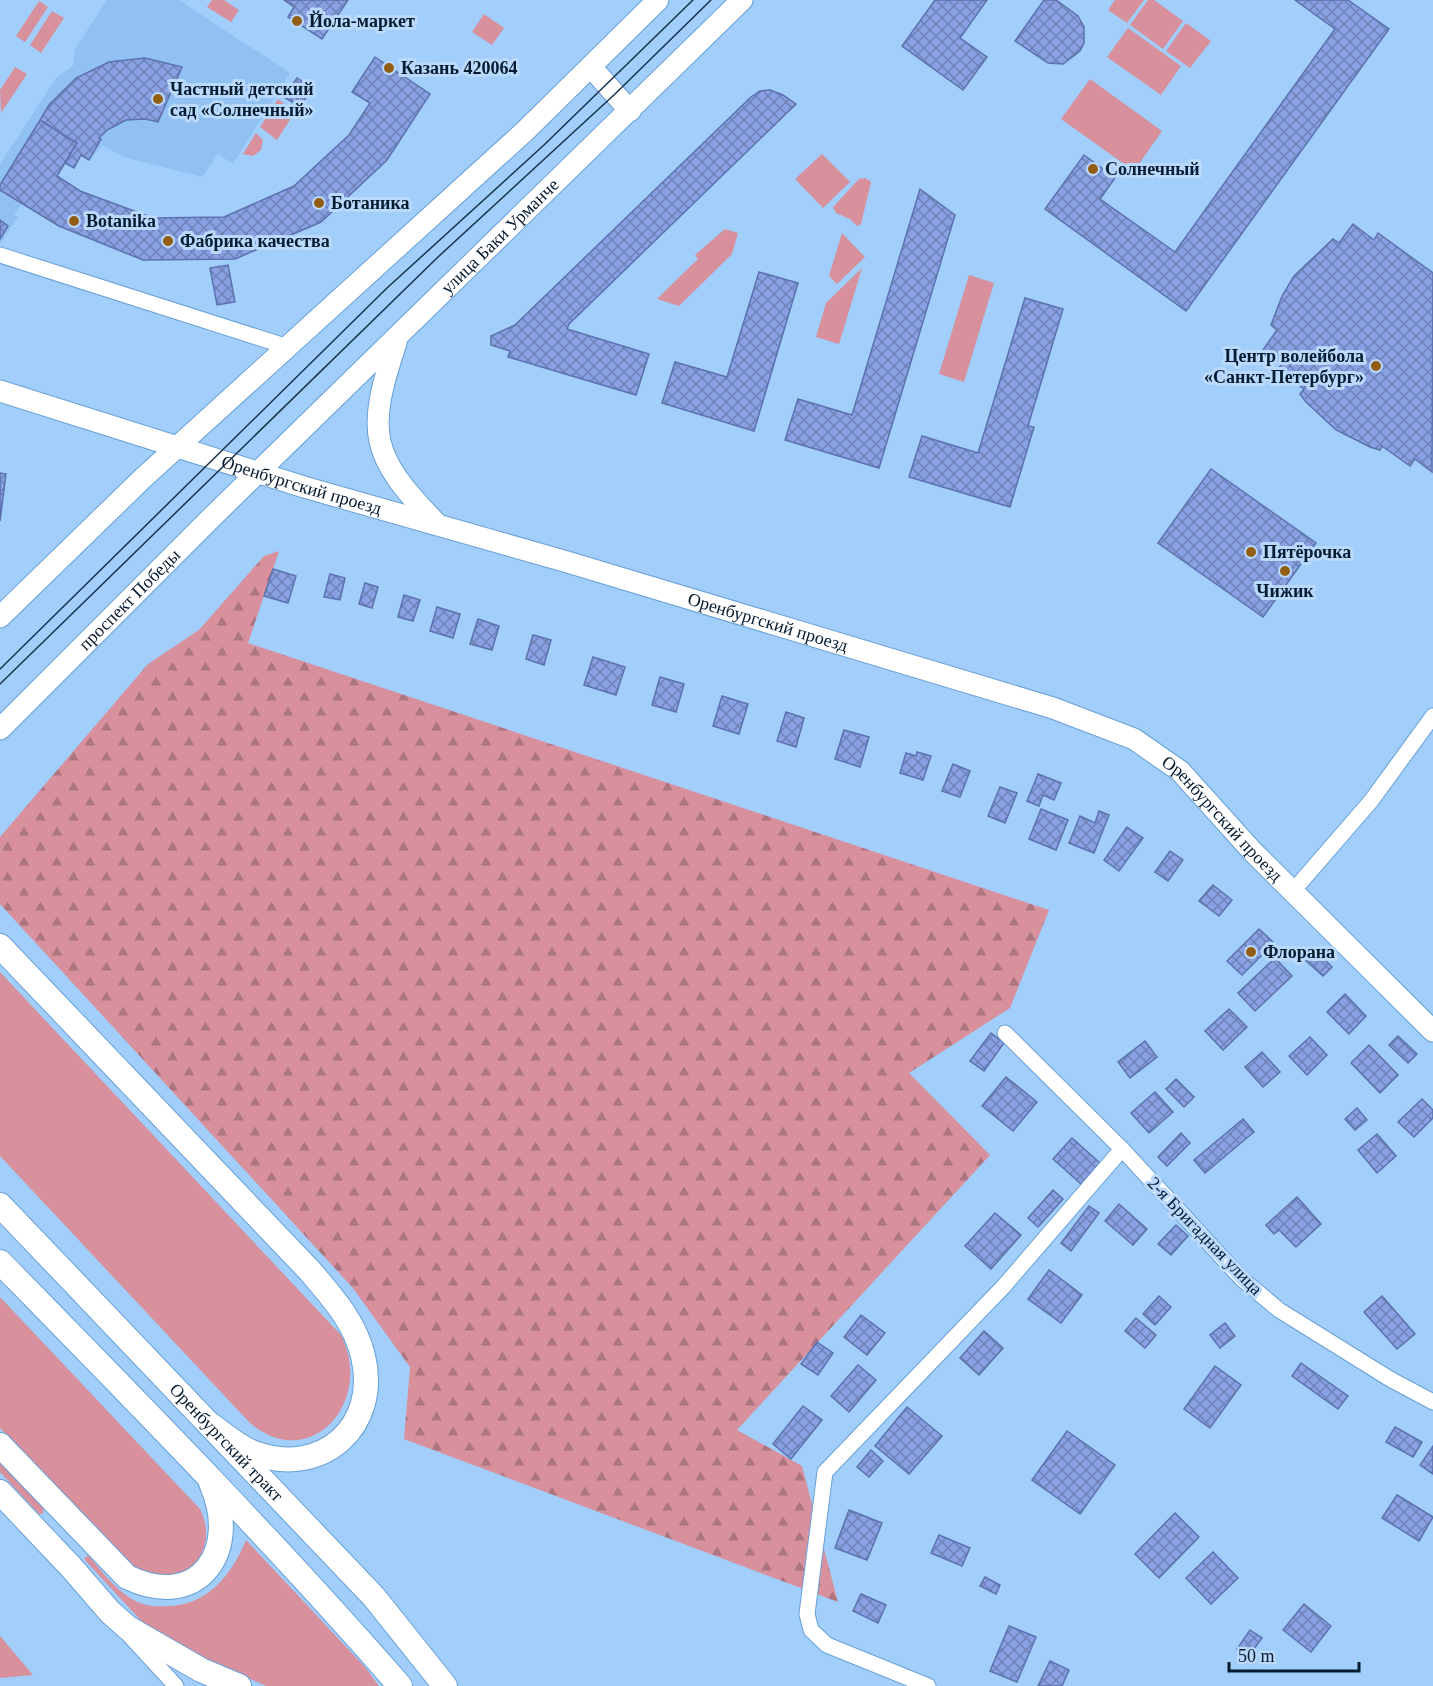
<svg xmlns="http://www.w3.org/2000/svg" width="1433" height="1686" font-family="'Times New Roman',serif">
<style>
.built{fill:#90c1f2}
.green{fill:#d7909c}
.forest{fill:url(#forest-firs)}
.building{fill:url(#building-cross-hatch);stroke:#5c71af;stroke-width:1.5}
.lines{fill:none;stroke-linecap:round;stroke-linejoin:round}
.street-casing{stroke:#68a0d6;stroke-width:17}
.secondary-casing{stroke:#68a0d6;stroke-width:23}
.primary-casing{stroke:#68a0d6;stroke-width:26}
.street{stroke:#fff;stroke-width:15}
.secondary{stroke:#fff;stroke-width:21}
.primary{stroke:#fff;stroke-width:24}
.tram{stroke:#19324a;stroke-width:1.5}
.poi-dot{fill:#935e13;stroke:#b9dafd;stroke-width:2}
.labels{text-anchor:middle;stroke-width:6;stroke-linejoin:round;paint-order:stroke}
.poi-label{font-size:18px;font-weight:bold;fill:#051b30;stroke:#b9dafd;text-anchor:start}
.street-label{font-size:18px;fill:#051b30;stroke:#b9dafd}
</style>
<defs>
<pattern id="forest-firs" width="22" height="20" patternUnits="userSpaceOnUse" patternTransform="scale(1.5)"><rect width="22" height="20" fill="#d7909c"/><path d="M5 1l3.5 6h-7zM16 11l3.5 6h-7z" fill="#ac7580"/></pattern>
<pattern id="building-cross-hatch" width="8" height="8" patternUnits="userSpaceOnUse" patternTransform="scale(1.5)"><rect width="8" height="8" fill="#89a1e3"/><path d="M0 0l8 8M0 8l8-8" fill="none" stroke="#6e82b8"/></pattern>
</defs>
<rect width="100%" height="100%" fill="#a1cefb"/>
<!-- built -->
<g class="built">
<polygon points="107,0 179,0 290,73 233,164 218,154 202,177 124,157 102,145 90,160 81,156 74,168 65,163 77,143 40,121 0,185 0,164 57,77 73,66 75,49"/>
<polygon points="0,190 22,204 14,215 18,217 0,244"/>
</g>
<!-- green -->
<g class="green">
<polygon points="212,0 224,0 239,10 231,22 207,7"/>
<polygon points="1115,0 1144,0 1127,23 1108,10"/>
<polygon points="1148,0 1154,0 1183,21 1163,49 1130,25"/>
<polygon points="39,1 48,7 25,42 16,36"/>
<polygon points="52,11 64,18 41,53 30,45"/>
<polygon points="484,14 504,28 492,45 472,32"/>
<polygon points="1186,23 1211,41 1190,68 1166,51"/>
<polygon points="1128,28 1181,66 1161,95 1107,57"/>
<polygon points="15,67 27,74 1,113 0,90"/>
<polygon points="1090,79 1162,131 1134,171 1061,119"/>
<polygon points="278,99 295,112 277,140 260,127"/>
<polygon points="256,133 263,140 261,150 253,156 243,154"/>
<polygon points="822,154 850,182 823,208 795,179"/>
<polygon points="865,178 871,182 861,224 857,226 850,219 836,213 833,207 859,179"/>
<polygon points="725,229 738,233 732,254 679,306 657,299 698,259 695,255"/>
<polygon points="842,233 865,257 837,284 829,276"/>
<polygon points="862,268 839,344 816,337 826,303"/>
<polygon points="969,275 994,283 964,382 939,374"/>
<path d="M0,972L341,1335C375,1403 309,1474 250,1423L0,1156Z"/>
<path d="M0,1297L200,1509C218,1545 194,1581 154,1577C146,1576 136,1568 129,1564L0,1428Z"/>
<polygon points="0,1460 44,1507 43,1514 39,1514 0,1472"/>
<path d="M246,1540L365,1667L379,1686H266L178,1646L144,1624L84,1559L88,1555C101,1570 113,1587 130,1598C141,1605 153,1607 166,1606C207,1606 231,1576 246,1540Z"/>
<polygon points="0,1636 33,1675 0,1678"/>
</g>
<!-- forest -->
<polygon class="forest" points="279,551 248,643 1049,910 1010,1008 909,1073 990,1155 737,1430 802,1466 838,1602 404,1439 410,1367 352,1287 0,904 0,837 148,664 199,630 264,556"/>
<!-- building -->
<g class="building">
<polygon points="284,0 348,0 322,39 288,17 294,7"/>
<polygon points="935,0 987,0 960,38 987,57 963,90 902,46"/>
<polygon points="1044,0 1056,0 1078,16 1084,27 1084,43 1080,51 1063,64 1048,63 1015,41"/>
<polygon points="1295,0 1348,0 1389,29 1186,311 1045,209 1084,155 1115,178 1100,199 1175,252 1335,29"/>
<polygon points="375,57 430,94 387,160 321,222 235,259 143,260 59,226 0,190 0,185 40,120 77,143 57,176 80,191 153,218 224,217 294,186 349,135 370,103 352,92"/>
<polygon points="145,58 182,67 158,122 145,119 126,120 107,130 99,138 101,139 89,160 81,155 74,168 65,163 77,143 40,120 49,105 76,78 109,62"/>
<polygon points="297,78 312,88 300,107 284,97"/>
<polygon points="770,90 783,95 796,104 569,324 567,329 649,354 636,395 508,357 510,351 491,345 491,336 515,325 751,97 760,91"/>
<polygon points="920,189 955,215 879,468 785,440 798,399 852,415"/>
<polygon points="0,220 8,226 0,239"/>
<polygon points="1353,224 1374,240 1378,233 1433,273 1432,472 1415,459 1410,466 1382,446 1380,450 1370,447 1336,430 1306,402 1300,394 1304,389 1277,370 1282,364 1263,350 1277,330 1271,325 1282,296 1294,276 1333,239 1339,243"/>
<polygon points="228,265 235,302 217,305 210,268"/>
<polygon points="759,272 798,283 754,431 662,403 675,362 727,377"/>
<polygon points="1025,298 1063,309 1028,426 1034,427 1010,507 909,477 922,436 978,453"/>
<polygon points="1211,469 1316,543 1263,617 1158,543"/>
<polygon points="0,473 6,474 0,521"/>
<polygon points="273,569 296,576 288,603 264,596"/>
<polygon points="330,574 345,578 340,600 324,597"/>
<polygon points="365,583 378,587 372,608 359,604"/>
<polygon points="404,595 420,600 413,621 398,617"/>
<polygon points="437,607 460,614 453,638 430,631"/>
<polygon points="478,619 499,626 492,650 470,644"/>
<polygon points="533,635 551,640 544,665 526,659"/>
<polygon points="593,657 625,667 616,695 584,685"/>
<polygon points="660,677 684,684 676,712 652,705"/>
<polygon points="722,696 748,704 739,734 713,726"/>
<polygon points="786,712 804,718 796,747 777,741"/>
<polygon points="844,730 869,737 860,767 835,759"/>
<polygon points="917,752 931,756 923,780 900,773 906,753 916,756"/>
<polygon points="953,764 970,771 960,797 942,791"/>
<polygon points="1038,774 1061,783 1054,800 1043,795 1039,806 1027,801"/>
<polygon points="1000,787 1017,793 1005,823 988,816"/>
<polygon points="1041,809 1068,820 1056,850 1029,839"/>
<polygon points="1099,811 1109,815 1094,853 1069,843 1080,816 1095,823"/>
<polygon points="1127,827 1143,838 1119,871 1104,860"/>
<polygon points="1170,851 1183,860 1168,881 1155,872"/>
<polygon points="1213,885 1232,900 1219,916 1199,901"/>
<polygon points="1259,929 1274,943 1242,975 1227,961"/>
<polygon points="1314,949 1332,967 1323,976 1304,959"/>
<polygon points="1275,958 1292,976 1255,1011 1238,993"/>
<polygon points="1345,994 1366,1016 1349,1034 1327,1012"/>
<polygon points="1229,1009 1247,1027 1223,1050 1205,1031"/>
<polygon points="991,1033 1004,1043 984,1071 970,1061"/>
<polygon points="1398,1036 1417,1054 1408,1063 1389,1045"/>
<polygon points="1310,1037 1327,1055 1307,1075 1289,1056"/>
<polygon points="1145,1041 1157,1057 1130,1078 1118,1062"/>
<polygon points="1369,1045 1398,1075 1380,1093 1351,1063"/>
<polygon points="1262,1052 1280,1072 1263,1087 1245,1067"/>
<polygon points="1006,1077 1037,1102 1013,1131 982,1106"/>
<polygon points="1176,1079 1194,1097 1184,1107 1166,1089"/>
<polygon points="1155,1092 1173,1112 1149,1133 1131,1113"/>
<polygon points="1422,1099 1433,1110 1433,1118 1414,1137 1398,1122"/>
<polygon points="1357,1108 1367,1120 1355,1130 1345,1119"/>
<polygon points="1243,1119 1254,1132 1205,1173 1194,1160"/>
<polygon points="1181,1133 1190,1143 1167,1166 1158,1157"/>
<polygon points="1377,1134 1396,1156 1377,1173 1358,1150"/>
<polygon points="1072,1138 1100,1163 1081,1184 1053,1159"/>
<polygon points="1053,1190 1063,1199 1038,1227 1028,1218"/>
<polygon points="1297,1197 1321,1224 1296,1247 1279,1230 1274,1234 1266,1225"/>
<polygon points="1119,1204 1147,1229 1133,1245 1105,1221"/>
<polygon points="1089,1206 1099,1213 1071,1251 1061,1243"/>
<polygon points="995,1213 1021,1235 991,1269 965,1246"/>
<polygon points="1176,1225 1188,1236 1171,1255 1158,1244"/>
<polygon points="1049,1270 1082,1295 1061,1323 1028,1299"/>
<polygon points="1159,1296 1171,1307 1155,1325 1143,1314"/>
<polygon points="1382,1296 1415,1334 1397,1349 1364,1312"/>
<polygon points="861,1315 885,1333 867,1355 844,1337"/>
<polygon points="1136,1318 1156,1335 1145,1348 1125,1331"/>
<polygon points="1225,1323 1235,1336 1220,1348 1210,1335"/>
<polygon points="984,1331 1003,1348 979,1375 960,1358"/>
<polygon points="817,1342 833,1353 818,1375 801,1364"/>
<polygon points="1301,1363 1348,1396 1338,1409 1292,1376"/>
<polygon points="858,1365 876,1380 849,1412 831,1396"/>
<polygon points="1215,1366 1241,1385 1210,1428 1184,1409"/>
<polygon points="803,1406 822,1420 791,1459 773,1444"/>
<polygon points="907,1407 942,1436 909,1474 875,1446"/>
<polygon points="1395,1427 1422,1442 1413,1457 1386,1442"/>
<polygon points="1067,1431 1115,1465 1080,1514 1032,1480"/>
<polygon points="1433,1446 1433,1474 1420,1465"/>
<polygon points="871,1450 883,1461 869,1477 857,1467"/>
<polygon points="1397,1495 1433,1517 1419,1541 1382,1518"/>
<polygon points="849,1510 882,1523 867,1560 835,1548"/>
<polygon points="1175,1513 1199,1537 1159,1578 1135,1554"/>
<polygon points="939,1535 970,1548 962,1566 931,1553"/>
<polygon points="1213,1552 1238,1578 1211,1604 1186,1578"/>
<polygon points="985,1577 1000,1585 996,1594 980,1586"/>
<polygon points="861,1594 886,1605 878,1623 853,1611"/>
<polygon points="1304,1604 1331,1626 1311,1652 1283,1630"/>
<polygon points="1009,1626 1036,1637 1017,1682 990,1671"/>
<polygon points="1250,1630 1262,1638 1248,1657 1237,1649"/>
<polygon points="1050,1661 1069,1670 1062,1686 1038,1686"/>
</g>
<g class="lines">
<defs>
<g id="street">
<polyline points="0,255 288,347"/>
<polyline points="1293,891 1371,801 1433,716"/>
<polyline points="1005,1033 1122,1149 1242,1279 1279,1310 1390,1379 1433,1402"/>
<polyline points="129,1635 176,1686"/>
<polyline points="928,1686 827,1645 811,1630 807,1614 825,1472 1004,1286 1122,1149"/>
</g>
<g id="secondary">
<polyline points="591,67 630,111"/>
<path d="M396,343C366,433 370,455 436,523"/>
<path id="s1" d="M0,391L304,487L564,561L1053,708L1134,739L1180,771L1253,852L1433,1031"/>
<polyline points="0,617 142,479 525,131 658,0"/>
<path id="s2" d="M0,729L210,519L742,0"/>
</g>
<g id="primary">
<path d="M0,946L310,1271C332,1297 355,1322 363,1356C380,1426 322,1478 254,1453C238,1447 225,1435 211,1425"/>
<path id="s3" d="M0,1205L374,1597L445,1686"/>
<path d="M0,1262C136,1401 272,1539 400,1686"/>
<path d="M0,1445L127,1577C200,1612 241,1549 211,1483"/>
<polyline points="0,1492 71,1567 110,1612 128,1628 201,1670 239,1686"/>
</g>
</defs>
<!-- street casing -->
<use href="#street" class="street-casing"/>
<!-- secondary casing -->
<use href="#secondary" class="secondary-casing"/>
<!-- primary casing -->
<use href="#primary" class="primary-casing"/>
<!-- street -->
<use href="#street" class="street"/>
<!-- secondary -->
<use href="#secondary" class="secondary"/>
<!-- primary -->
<use href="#primary" class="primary"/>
<!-- tram -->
<g class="tram">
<polyline points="0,669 387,288 544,145 693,0"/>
<polyline points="0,684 438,257 615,94 711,0"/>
</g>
</g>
<!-- markers -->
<g class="poi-dot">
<circle cx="297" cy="21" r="6"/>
<circle cx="389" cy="68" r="6"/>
<circle cx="158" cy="99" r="6"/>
<circle cx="1093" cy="169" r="6"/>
<circle cx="319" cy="203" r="6"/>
<circle cx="74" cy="221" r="6"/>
<circle cx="168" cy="241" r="6"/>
<circle cx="1376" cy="366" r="6"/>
<circle cx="1251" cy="552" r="6"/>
<circle cx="1285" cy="571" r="6"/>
<circle cx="1251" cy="952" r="6"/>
</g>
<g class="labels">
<!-- poi labels -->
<g class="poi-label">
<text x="309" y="27">Йола-маркет</text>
<text x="401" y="74">Казань 420064</text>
<text x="170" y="95">Частный детский<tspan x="170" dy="21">сад «Солнечный»</tspan></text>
<text x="1105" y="175">Солнечный</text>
<text x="331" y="209">Ботаника</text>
<text x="86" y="227">Botanika</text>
<text x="180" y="247">Фабрика качества</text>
<text x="1364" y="362" text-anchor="end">Центр волейбола<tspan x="1364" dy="21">«Санкт-Петербург»</tspan></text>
<text x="1263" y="558">Пятёрочка</text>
<text x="1285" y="597" text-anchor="middle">Чижик</text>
<text x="1263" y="958">Флорана</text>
</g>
<!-- street labels -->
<g class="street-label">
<text dy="6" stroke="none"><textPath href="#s2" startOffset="702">улица Баки Урманче</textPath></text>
<text dy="6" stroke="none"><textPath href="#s1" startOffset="316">Оренбургский проезд</textPath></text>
<text dy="6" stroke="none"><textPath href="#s2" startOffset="183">проспект Победы</textPath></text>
<text dy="6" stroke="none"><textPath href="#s1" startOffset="802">Оренбургский проезд</textPath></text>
<text dy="6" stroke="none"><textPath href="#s1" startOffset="1306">Оренбургский проезд</textPath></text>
<text transform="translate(1205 1236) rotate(46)" y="6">2-я Бригадная улица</text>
<text dy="6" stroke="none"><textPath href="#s3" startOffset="328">Оренбургский тракт</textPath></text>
</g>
</g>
<!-- scale -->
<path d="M1229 1662v9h130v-9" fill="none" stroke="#051b30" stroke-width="3"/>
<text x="1238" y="1662" font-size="18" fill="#051b30" stroke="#b9dafd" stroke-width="4.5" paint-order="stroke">50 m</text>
</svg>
